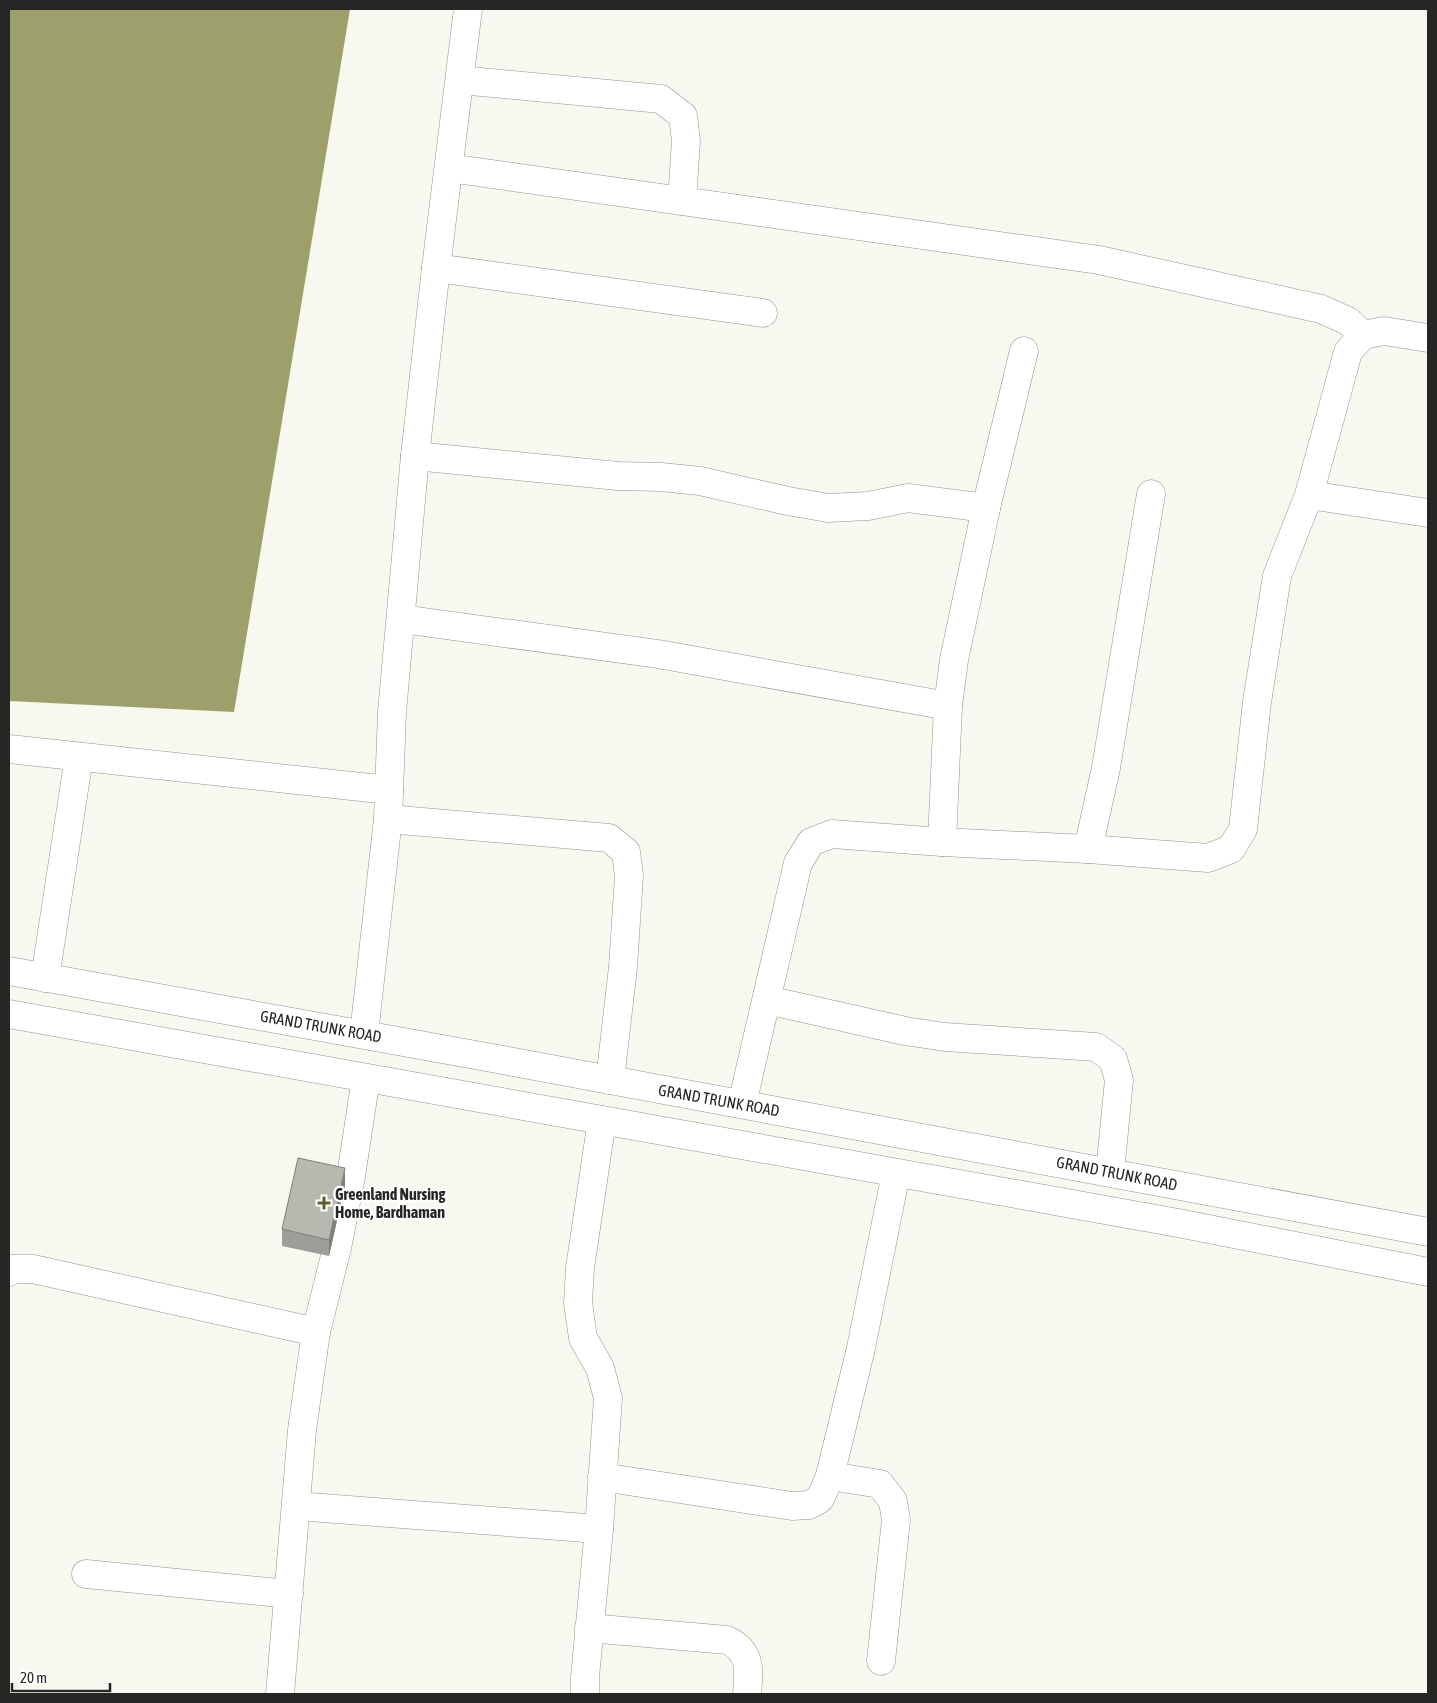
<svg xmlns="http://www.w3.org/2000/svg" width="1437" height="1703" font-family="'Asap Condensed',sans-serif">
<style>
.water{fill:#9da06a}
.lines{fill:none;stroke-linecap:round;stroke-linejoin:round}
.street-casing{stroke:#93948c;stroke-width:29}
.primary-casing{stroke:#93948c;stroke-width:29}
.street{stroke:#fff;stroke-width:28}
.primary{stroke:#fff;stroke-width:28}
.wall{fill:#9d9e97}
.shaded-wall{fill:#80817b}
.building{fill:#b7b8b0;stroke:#80817b}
.poi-dot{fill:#5f602e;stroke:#fff;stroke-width:2}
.labels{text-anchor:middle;stroke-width:4.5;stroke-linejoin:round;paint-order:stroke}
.street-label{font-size:16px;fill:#262724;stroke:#fff}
.poi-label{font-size:16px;font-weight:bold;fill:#262724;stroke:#fff;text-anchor:start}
</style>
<rect width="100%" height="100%" fill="#f7f8f0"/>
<!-- water -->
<polygon class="water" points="9,9 350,9 234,712 9,701"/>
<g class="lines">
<defs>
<g id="street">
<polyline points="460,80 661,99 683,116 686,141 682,201"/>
<polyline points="449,168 1099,260 1321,309 1348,321 1363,335"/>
<polyline points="436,268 763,313"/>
<polyline points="415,456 618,476 661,477 700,481 788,501 828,508 868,506 908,498 986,508"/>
<polyline points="1309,495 1428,513"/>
<polyline points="402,619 658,654 948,706"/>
<polyline points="9,749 389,790"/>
<polyline points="388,819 609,838 626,852 629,876 623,967 610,1080"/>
<polyline points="942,842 948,706 954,660 986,508 1024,351"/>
<polyline points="1088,849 1106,768 1151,494"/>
<polyline points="45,978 79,757"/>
<polyline points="767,1000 905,1031 945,1037 1096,1047 1113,1059 1119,1080 1110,1172"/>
<polyline points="364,1034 388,819 392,712 415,456 436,268 468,9"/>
<polyline points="742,1104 798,863 811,842 832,834 942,842 1088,849 1208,858 1231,849 1243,829 1257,702 1277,576 1309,495 1348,352 1363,335 1384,331 1428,338"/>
<polyline points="9,1272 11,1269 33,1269 316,1332"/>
<polyline points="830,1476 880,1484 893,1501 896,1520 881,1661"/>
<polyline points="602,1477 792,1506 809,1505 820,1499 830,1476 861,1348 896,1173"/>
<polyline points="296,1506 599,1529"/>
<polyline points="86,1574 289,1594"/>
<path d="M589,1628L727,1640C752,1652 749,1670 747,1694"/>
<polyline points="280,1694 302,1430 316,1332 337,1248 351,1176 366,1078"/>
<polyline points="585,1694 585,1677 599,1529 608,1398 600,1368 583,1338 578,1303 580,1268 602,1120"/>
</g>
<g id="primary">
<polyline points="9,971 503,1060 1428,1232"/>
<polyline points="9,1014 1178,1223 1428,1272"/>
</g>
</defs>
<!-- street casing -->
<use href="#street" class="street-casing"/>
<!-- primary casing -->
<use href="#primary" class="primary-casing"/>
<!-- street -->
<use href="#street" class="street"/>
<!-- primary -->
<use href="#primary" class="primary"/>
</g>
<!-- wall -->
<polygon class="wall" points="345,1185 329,1256 282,1246 282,1229"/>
<!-- shaded-wall -->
<polygon class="shaded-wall" points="345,1168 345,1185 329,1256 329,1240"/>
<!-- building -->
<polygon class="building" points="298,1158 345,1168 329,1240 282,1229"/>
<!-- markers -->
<path class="poi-dot" d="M321.5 1195.5h5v5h5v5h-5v5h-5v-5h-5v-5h5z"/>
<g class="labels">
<!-- street labels -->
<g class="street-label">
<text transform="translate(321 1026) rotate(10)" y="6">GRAND TRUNK ROAD</text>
<text transform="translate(719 1100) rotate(10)" y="6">GRAND TRUNK ROAD</text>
<text transform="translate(1117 1173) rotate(11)" y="6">GRAND TRUNK ROAD</text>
</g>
<!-- poi labels -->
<g class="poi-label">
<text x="335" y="1200">Greenland Nursing<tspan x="335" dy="18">Home, Bardhaman</tspan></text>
</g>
</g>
<!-- border -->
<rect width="1437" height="1703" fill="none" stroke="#262724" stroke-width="20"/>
<!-- scale -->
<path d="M12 1683v8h98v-8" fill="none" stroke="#262724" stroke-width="2.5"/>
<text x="20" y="1683" font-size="15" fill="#262724" stroke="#ffffff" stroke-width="4" paint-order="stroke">20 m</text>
</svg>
